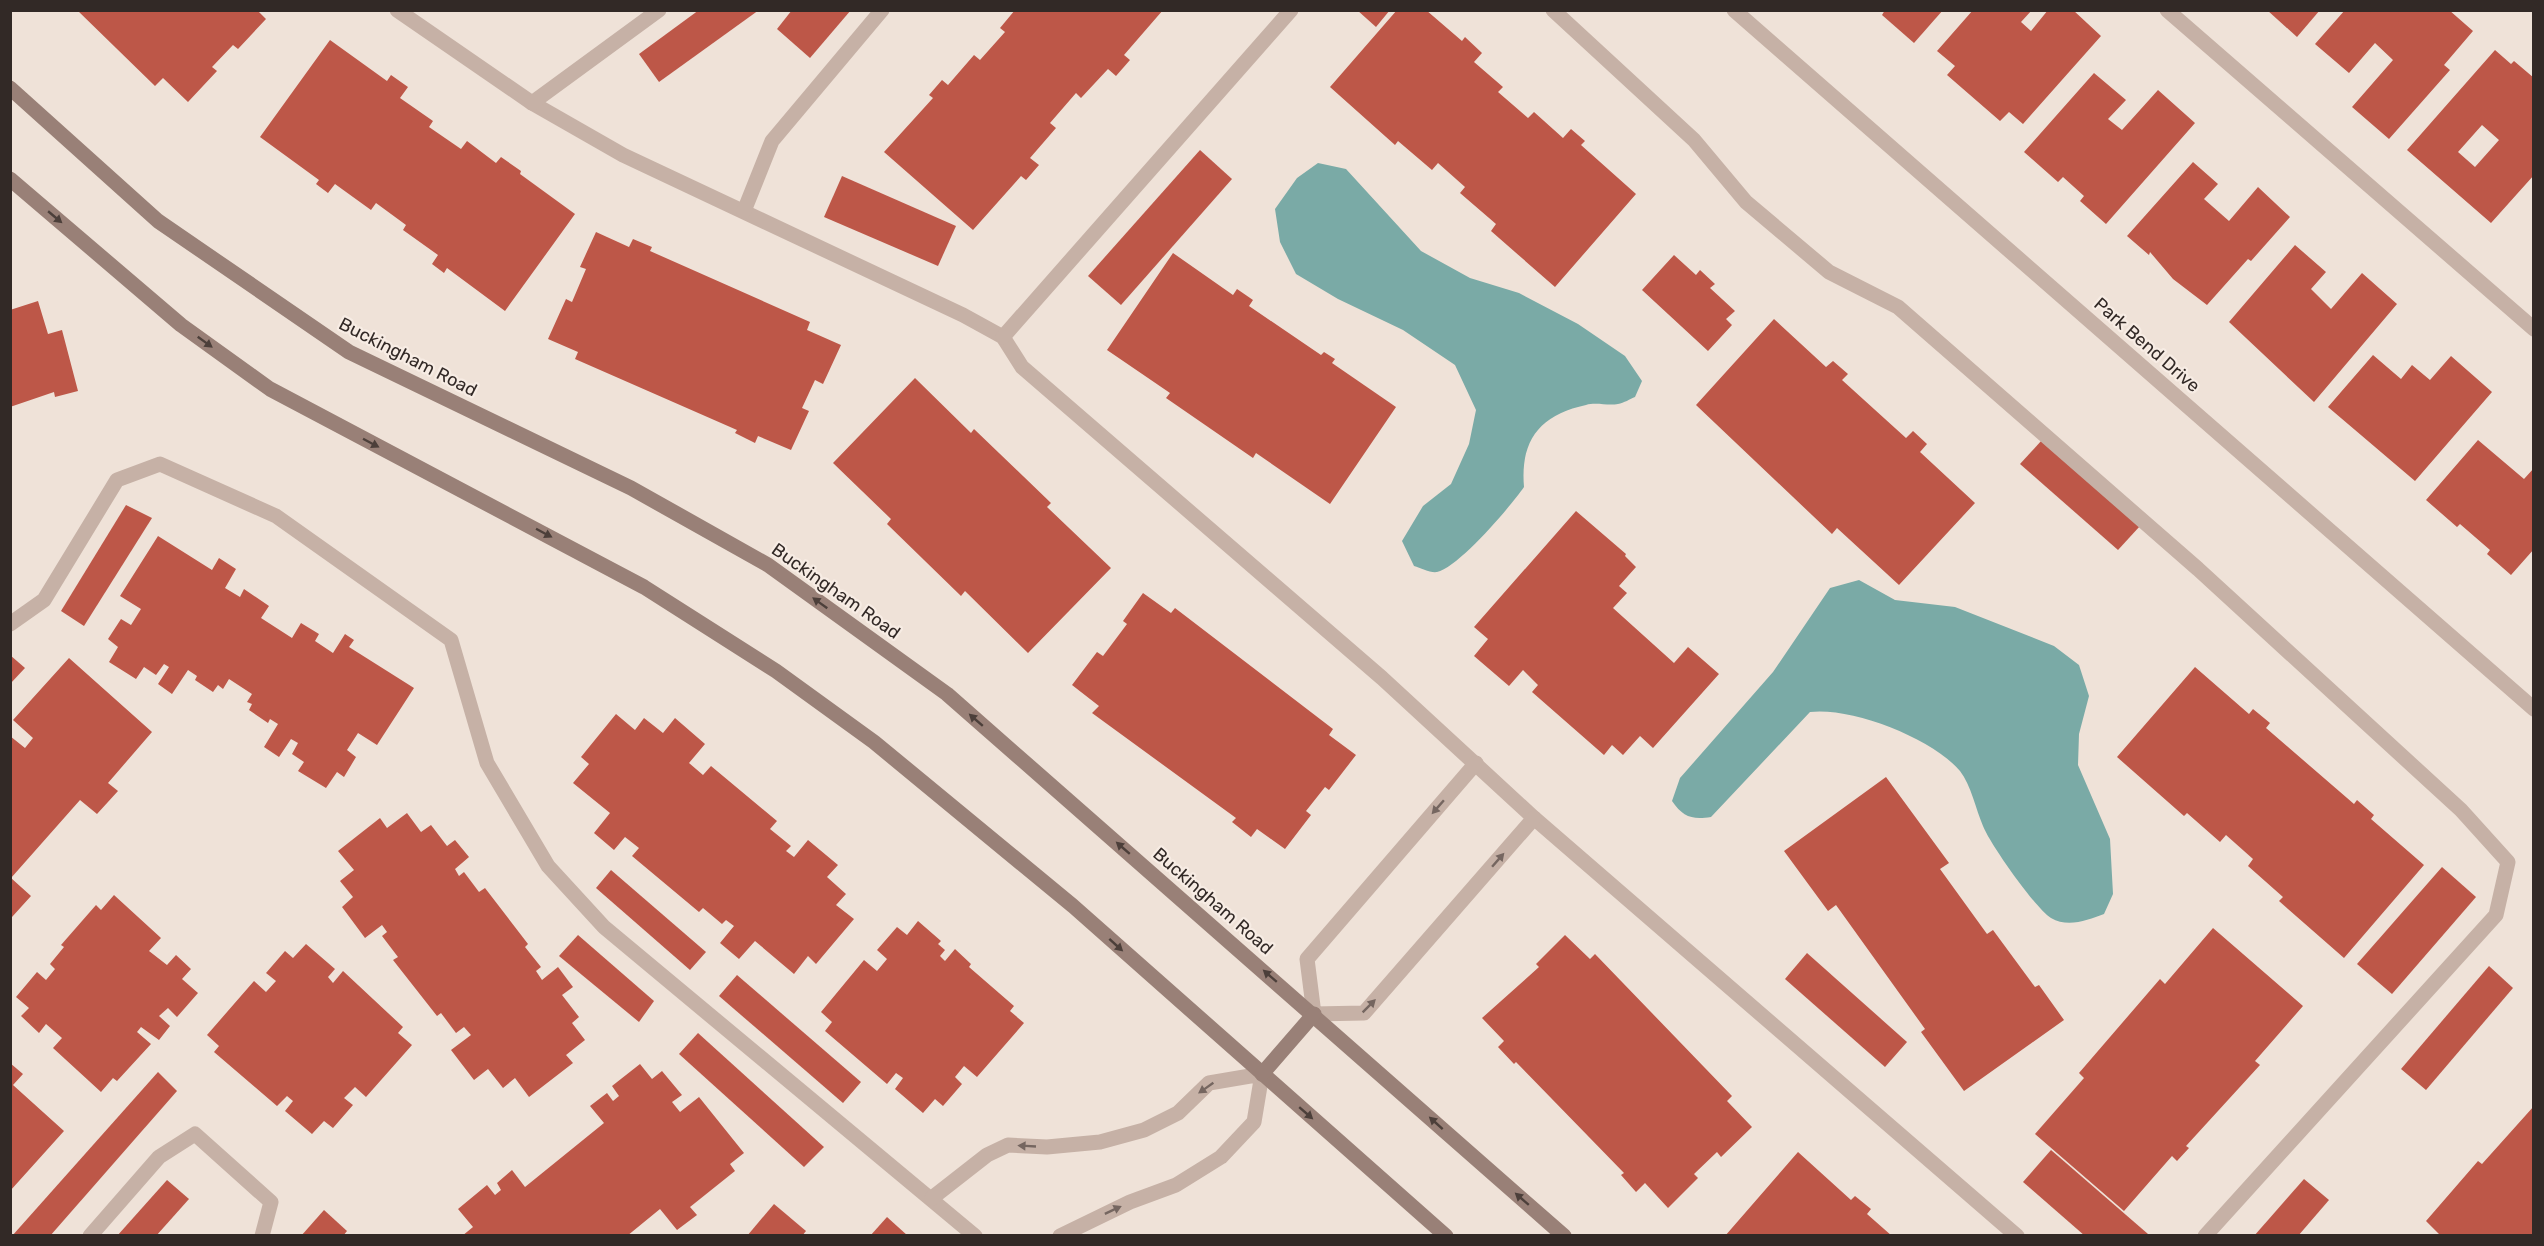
<svg xmlns="http://www.w3.org/2000/svg" width="2544" height="1246" font-family="Rubik,sans-serif">
<style>
.water{fill:#7aaaa6}
.building{fill:#bd5748;fill-rule:evenodd}
.lines{fill:none;stroke-linecap:round;stroke-linejoin:round}
.lane{stroke:#c6b1a6;stroke-width:15}
.street{stroke:#c6b1a6;stroke-width:15}
.secondary{stroke:#998077;stroke-width:15}
.oneway{fill:#4c3f3a}
.oneway2{fill:#756660}
.labels{text-anchor:middle;stroke-width:4.5;stroke-linejoin:round;paint-order:stroke}
.street-label{font-size:18px;fill:#322926;stroke:#f7ece4}
</style>
<rect width="100%" height="100%" fill="#efe2d8"/>
<!-- water -->
<g class="water">
<path d="M1318,163L1346,169L1421,251L1470,278L1519,293L1578,324L1625,356L1642,381L1635,397C1630,399 1624,403 1618,404C1608,406 1596,402 1586,405C1540,415 1520,440 1524,487C1510,507 1459,567 1437,572C1430,573 1421,568 1414,566L1402,541L1423,506L1451,484L1469,444L1476,410L1455,365L1403,330L1338,299L1296,274L1280,242L1275,209L1297,178Z"/>
<path d="M1859,580L1895,600L1955,607L2054,646L2079,665L2089,696L2079,734L2078,765L2110,839L2113,894L2104,914C2088,920 2068,928 2051,918C2036,909 1990,844 1983,826C1976,810 1971,785 1960,771C1932,738 1852,707 1810,712L1711,817C1692,820 1683,817 1672,801L1680,778L1773,672L1830,588Z"/>
</g>
<!-- building -->
<g class="building">
<polygon points="77,10 257,10 266,19 238,49 233,45 212,67 217,71 188,102 163,78 155,86"/>
<polygon points="699,10 759,10 659,82 639,54"/>
<polygon points="792,10 851,10 810,58 777,29"/>
<polygon points="1015,10 1163,10 1124,55 1130,60 1116,76 1108,69 1081,98 1076,93 1050,123 1056,128 1030,158 1039,165 1026,180 1021,176 973,230 884,152 933,98 929,95 942,80 948,85 974,55 980,60 1005,32 1000,28"/>
<polygon points="1357,10 1390,10 1376,27"/>
<polygon points="1397,10 1426,10 1462,41 1465,37 1482,53 1474,62 1503,87 1498,92 1528,118 1534,112 1563,138 1571,129 1585,141 1581,145 1636,194 1555,287 1491,231 1496,224 1460,193 1465,187 1438,163 1432,170 1398,141 1395,145 1330,87"/>
<polygon points="1885,10 1943,10 1914,43 1882,15"/>
<polygon points="1973,10 2032,10 2021,22 2031,31 2048,10 2073,10 2101,36 2023,124 2009,112 2000,121 1947,75 1955,66 1937,51"/>
<polygon points="2267,10 2320,10 2297,37"/>
<polygon points="2345,10 2449,10 2473,31 2444,65 2450,70 2389,139 2352,107 2393,60 2375,43 2349,73 2315,44"/>
<polygon points="330,40 387,81 391,75 408,87 400,98 433,121 429,127 461,149 467,141 496,163 501,157 521,171 520,174 575,214 505,311 447,268 444,273 432,264 438,255 403,230 406,225 376,203 371,210 335,184 328,193 316,184 319,180 260,137"/>
<path d="M2495,50L2511,64L2514,61L2534,78V175L2491,223L2407,150ZM2482,125L2499,140L2475,167L2458,152Z"/>
<polygon points="2094,73 2126,100 2108,119 2122,130 2158,90 2195,123 2106,224 2080,201 2084,196 2063,177 2058,182 2024,152"/>
<polygon points="1200,150 1232,179 1121,305 1088,276"/>
<polygon points="2193,162 2218,184 2204,199 2229,221 2258,187 2290,217 2251,261 2248,259 2207,305 2173,279 2150,252 2149,255 2127,236"/>
<polygon points="842,176 956,226 938,266 824,217"/>
<polygon points="596,232 629,247 633,239 652,247 650,251 810,322 807,330 841,345 823,384 815,380 802,408 809,411 791,450 758,436 755,443 735,433 737,430 575,359 578,352 548,339 566,299 572,302 586,269 580,267"/>
<polygon points="2295,245 2326,272 2311,289 2331,309 2362,273 2397,304 2314,402 2229,322"/>
<polygon points="1173,253 1233,295 1237,289 1253,300 1249,306 1321,355 1324,352 1335,359 1332,363 1396,407 1330,504 1256,453 1253,458 1166,398 1170,393 1107,350"/>
<polygon points="1674,255 1696,275 1700,270 1715,284 1710,288 1735,311 1726,319 1732,325 1708,351 1642,290"/>
<polygon points="38,301 48,334 62,330 78,391 55,397 54,392 10,407 10,310"/>
<polygon points="1774,319 1826,367 1833,361 1848,374 1842,380 1906,438 1913,431 1927,444 1920,452 1975,503 1899,585 1837,528 1832,534 1696,405"/>
<polygon points="2373,355 2401,379 2412,365 2430,380 2451,356 2492,392 2415,481 2328,407"/>
<polygon points="915,378 971,433 974,429 1051,503 1047,507 1111,568 1028,653 965,591 961,596 887,524 891,519 833,463"/>
<polygon points="2042,440 2140,526 2118,550 2020,464"/>
<polygon points="2478,440 2524,479 2534,468 2534,549 2511,575 2487,554 2490,550 2460,524 2457,527 2426,500"/>
<polygon points="126,505 152,518 84,626 61,611"/>
<polygon points="1576,511 1626,554 1625,556 1636,567 1619,586 1627,593 1613,608 1674,663 1688,647 1719,674 1653,748 1640,736 1623,755 1612,745 1604,755 1532,692 1538,685 1523,670 1509,686 1474,656 1488,639 1474,627"/>
<polygon points="158,536 212,570 219,558 236,569 225,588 240,597 244,589 269,606 261,618 292,638 301,623 319,634 315,641 333,653 345,634 354,640 349,647 414,688 377,745 358,733 347,750 356,757 344,777 337,772 326,788 298,771 304,762 292,754 298,743 291,739 279,757 264,747 278,724 270,719 268,723 249,710 252,704 247,702 252,694 229,679 223,689 218,685 213,692 195,680 197,676 188,670 172,694 158,684 169,667 164,664 156,675 144,667 136,679 109,662 118,647 108,639 121,619 131,625 141,609 120,596"/>
<polygon points="1143,593 1171,613 1175,608 1333,729 1329,735 1356,755 1329,790 1325,787 1306,811 1311,815 1285,849 1257,829 1251,837 1232,822 1236,818 1092,713 1099,706 1072,685 1097,652 1103,656 1127,624 1123,621"/>
<polygon points="10,655 25,668 10,684"/>
<polygon points="69,658 152,732 108,783 118,791 97,814 80,800 11,878 31,896 12,917 10,915 10,736 25,748 33,738 13,720"/>
<polygon points="2195,667 2249,714 2253,709 2270,723 2266,728 2354,804 2357,800 2374,815 2371,819 2424,865 2344,958 2279,901 2283,897 2248,866 2253,859 2226,835 2220,842 2187,813 2184,816 2117,757"/>
<polygon points="616,714 635,730 644,718 663,733 675,718 705,744 689,763 703,775 711,766 777,821 770,829 791,846 786,851 794,857 808,840 838,865 827,877 846,894 836,905 854,919 816,964 808,956 794,974 755,941 739,959 720,943 734,926 726,920 722,924 703,908 699,912 632,856 639,848 625,837 614,850 594,833 610,813 573,783 589,764 581,757"/>
<polygon points="1886,777 1949,863 1940,869 1987,934 1993,930 2035,987 2039,985 2064,1020 1964,1091 1921,1032 1925,1029 1836,905 1828,911 1784,851"/>
<polygon points="407,813 421,832 431,825 447,846 455,840 469,857 455,869 459,876 464,872 479,892 485,888 528,944 525,947 541,967 536,971 542,980 558,967 573,987 562,995 579,1017 572,1023 585,1040 566,1055 573,1063 529,1097 515,1078 503,1088 488,1069 474,1080 451,1050 471,1035 464,1027 456,1033 441,1013 437,1016 393,960 398,957 382,936 387,932 382,925 365,938 342,907 353,897 340,881 354,870 338,851 380,818 387,828"/>
<polygon points="2442,867 2476,897 2392,994 2357,964"/>
<polygon points="611,870 706,952 690,970 596,888"/>
<polygon points="114,895 161,938 149,951 167,965 176,955 191,969 182,979 198,993 177,1017 168,1008 159,1016 170,1026 159,1040 141,1027 137,1032 151,1044 117,1081 113,1078 101,1092 53,1048 62,1038 46,1024 39,1033 21,1016 29,1008 16,997 37,972 46,980 55,969 50,964 64,947 61,945 96,905 101,910"/>
<polygon points="918,921 941,941 938,944 945,950 940,956 945,961 955,949 971,964 969,967 1014,1006 1010,1011 1024,1023 977,1077 964,1066 955,1077 962,1084 943,1106 935,1099 923,1113 895,1089 903,1078 896,1073 887,1084 825,1031 832,1022 821,1012 864,960 877,971 887,959 877,950 897,927 907,935"/>
<polygon points="2213,928 2303,1006 2255,1061 2260,1065 2186,1146 2189,1148 2177,1161 2172,1156 2124,1211 2035,1134 2084,1078 2079,1073 2160,979 2165,984"/>
<polygon points="578,935 654,1001 639,1022 559,956"/>
<polygon points="1565,935 1590,959 1595,954 1732,1096 1727,1101 1752,1127 1721,1157 1717,1152 1694,1174 1698,1178 1668,1208 1645,1183 1636,1192 1621,1175 1624,1173 1516,1062 1514,1064 1498,1047 1504,1041 1482,1018 1539,967 1536,964"/>
<polygon points="306,944 335,969 328,977 333,983 343,971 403,1027 398,1033 412,1045 366,1097 355,1087 344,1098 353,1105 333,1128 324,1121 312,1134 285,1111 293,1101 287,1096 277,1106 214,1052 219,1046 207,1035 254,981 266,992 276,981 266,973 285,951 293,958"/>
<polygon points="1807,953 1907,1042 1885,1067 1785,979"/>
<polygon points="2489,966 2513,988 2426,1090 2401,1069"/>
<polygon points="737,975 861,1082 843,1103 719,996"/>
<polygon points="698,1033 824,1147 804,1167 679,1054"/>
<polygon points="10,1063 23,1074 13,1085 64,1131 10,1191"/>
<polygon points="640,1064 652,1079 662,1071 682,1095 672,1102 680,1112 699,1097 744,1153 730,1164 735,1171 690,1207 697,1215 677,1230 660,1209 627,1236 462,1236 473,1227 458,1209 487,1185 495,1195 501,1190 497,1183 512,1170 525,1187 604,1123 590,1106 607,1093 613,1101 619,1096 612,1086"/>
<polygon points="158,1072 177,1091 50,1236 12,1236"/>
<polygon points="2534,1106 2534,1236 2441,1236 2426,1221 2478,1161 2482,1164"/>
<polygon points="2051,1150 2148,1234 2147,1236 2085,1236 2023,1182"/>
<polygon points="1798,1152 1851,1200 1855,1196 1871,1209 1867,1214 1892,1236 1725,1236"/>
<polygon points="2304,1179 2329,1200 2298,1236 2254,1236"/>
<polygon points="167,1180 189,1199 156,1236 117,1236"/>
<polygon points="774,1204 806,1231 802,1236 747,1236"/>
<polygon points="324,1210 347,1231 343,1236 301,1236"/>
<polygon points="887,1217 908,1236 870,1236"/>
</g>
<g class="lines">
<!-- lane -->
<g class="lane">
<polyline points="397,10 532,103 623,155 963,315 1003,337 1022,367 1382,678 1534,818 2017,1236"/>
<polyline points="1553,10 1694,140 1746,202 1829,272 1898,307 2198,569 2461,810 2508,862 2496,915 2205,1236"/>
<polyline points="2167,10 2534,329"/>
<polyline points="532,103 659,10"/>
<polyline points="744,211 772,141 882,10"/>
<polyline points="1003,337 1291,10"/>
<polyline points="10,624 44,600 117,480 160,464 276,516 451,640 487,763 548,866 604,927 975,1236"/>
<polyline points="1476,763 1307,959 1314,1014 1364,1013 1534,818"/>
<polyline points="932,1198 987,1155 1008,1145 1047,1147 1100,1142 1144,1130 1178,1113 1209,1083 1262,1074 1254,1122 1221,1157 1176,1185 1130,1202 1060,1236"/>
<polyline points="90,1236 159,1157 195,1134 271,1202 262,1236"/>
</g>
<!-- street -->
<polyline class="street" points="1734,10 2534,709"/>
<!-- secondary -->
<g class="secondary">
<polyline points="10,88 158,221 349,352 631,488 768,565 947,694 1564,1236"/>
<polyline points="10,179 181,325 270,389 644,587 776,671 874,742 1073,906 1446,1236"/>
<polyline points="1262,1074 1314,1014"/>
</g>
</g>
<!-- one-way arrows -->
<defs><path id="oneway-solid" d="M-6-.8H1V-3.2L6.5 0L1 3.2V.8H-6Z" transform="scale(1.5)"/></defs>
<g class="oneway">
<use href="#oneway-solid" transform="translate(55 217) rotate(40)"/>
<use href="#oneway-solid" transform="translate(205 342) rotate(36)"/>
<use href="#oneway-solid" transform="translate(371 443) rotate(28)"/>
<use href="#oneway-solid" transform="translate(544 533) rotate(28)"/>
<use href="#oneway-solid" transform="translate(820 603) rotate(-144)"/>
<use href="#oneway-solid" transform="translate(976 720) rotate(-139)"/>
<use href="#oneway-solid" transform="translate(1123 848) rotate(-139)"/>
<use href="#oneway-solid" transform="translate(1116 945) rotate(42)"/>
<use href="#oneway-solid" transform="translate(1270 976) rotate(-139)"/>
<use href="#oneway-solid" transform="translate(1306 1113) rotate(41)"/>
<use href="#oneway-solid" transform="translate(1436 1123) rotate(-138)"/>
<use href="#oneway-solid" transform="translate(1522 1199) rotate(-139)"/>
</g>
<g class="oneway2">
<use href="#oneway-solid" transform="translate(1438 807) rotate(131)"/>
<use href="#oneway-solid" transform="translate(1498 860) rotate(-49)"/>
<use href="#oneway-solid" transform="translate(1369 1006) rotate(-45)"/>
<use href="#oneway-solid" transform="translate(1206 1088) rotate(145)"/>
<use href="#oneway-solid" transform="translate(1027 1146) rotate(-177)"/>
<use href="#oneway-solid" transform="translate(1113 1210) rotate(-25)"/>
</g>
<g class="labels">
<!-- street labels -->
<g class="street-label">
<text transform="translate(2147 345) rotate(41)" y="6">Park Bend Drive</text>
<text transform="translate(408 357) rotate(27)" y="6">Buckingham Road</text>
<text transform="translate(836 591) rotate(35)" y="6">Buckingham Road</text>
<text transform="translate(1213 901) rotate(41)" y="6">Buckingham Road</text>
</g>
</g>
<!-- border -->
<rect width="2544" height="1246" fill="none" stroke="#322926" stroke-width="24"/>
</svg>
